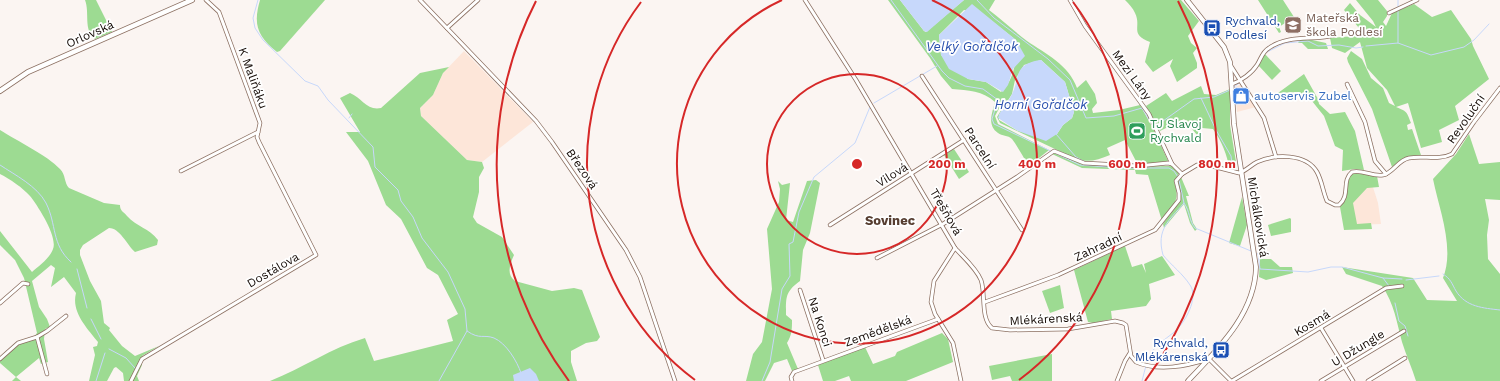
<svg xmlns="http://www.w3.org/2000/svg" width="1500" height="381" font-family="'Work Sans',sans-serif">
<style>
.built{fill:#fde6d9}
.green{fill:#9ddb92;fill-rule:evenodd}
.water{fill:#c7d8fb}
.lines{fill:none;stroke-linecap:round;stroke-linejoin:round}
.stream{stroke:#c7d8fb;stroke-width:1}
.minor-casing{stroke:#8c7062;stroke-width:4.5}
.tertiary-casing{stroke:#8c7062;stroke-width:5.5}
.secondary-casing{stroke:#8c7062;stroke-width:6}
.minor{stroke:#fff;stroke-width:3}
.tertiary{stroke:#fff;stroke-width:4}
.secondary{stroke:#fff;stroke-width:4.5}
.ring{fill:none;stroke:#d62828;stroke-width:2}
.labels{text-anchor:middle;stroke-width:3.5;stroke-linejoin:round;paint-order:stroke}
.education-label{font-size:12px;fill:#785e54;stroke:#fff;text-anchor:start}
.transit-label{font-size:12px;fill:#164399;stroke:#fff;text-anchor:start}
.street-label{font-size:12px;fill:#150b06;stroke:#fff}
.shop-label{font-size:12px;fill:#366cbe;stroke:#fff;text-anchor:start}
.leisure-label{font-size:12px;fill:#27864d;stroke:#fff;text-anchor:start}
.water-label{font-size:13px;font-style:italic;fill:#274ead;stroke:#fff}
.neighbourhood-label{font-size:13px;font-weight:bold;fill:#563d30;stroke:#fff}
.centre{fill:#d62828;stroke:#fff;stroke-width:2}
.ring-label{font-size:12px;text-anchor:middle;font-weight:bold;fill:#d62828;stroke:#fff;stroke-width:3.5;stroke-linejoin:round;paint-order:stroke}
</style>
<rect width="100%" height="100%" fill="#fbf5f2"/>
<!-- built -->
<g class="built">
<polygon points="464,51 533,122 482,162 467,160 421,116 420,108 433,95 443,73"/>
<polygon points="1242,84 1256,107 1237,112 1235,87"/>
<polygon points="1372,184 1378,203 1381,224 1354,225 1349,200"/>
</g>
<!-- green -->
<g class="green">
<path d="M85,0H96L112,32L95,39C83,30 90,13 85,0Z"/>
<path d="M260,0H325L280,51L277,52C257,36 253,24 260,0Z"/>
<path d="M888,0H900L924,31L926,32L964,0H995L989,10C1002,20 1014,31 1027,41C1046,54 1069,65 1077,88L1086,80L1095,94L1097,103L1092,109L1093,113L1119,110L1140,105L1154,130L1168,161L1138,165L1125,140L1107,148L1110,155C1098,160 1088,163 1076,159L1000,123L997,117L1006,102L1005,98L1001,99L1002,103L995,116L998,124L1049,150L1029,166C1023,157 1018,147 1012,139C1008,135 1002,136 998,133C986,125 993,111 995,102C983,91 968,90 952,89L941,76L930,58ZM964,10L984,15L1016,40C1016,59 1016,78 1001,92L986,82L968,79L941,55L939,35ZM1041,60L1065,82L1074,112L1072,118L1063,125L1057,134L1018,131L999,120V115L1012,94L1015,80L1024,65Z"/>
<path d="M1125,0H1181L1199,21L1188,36L1191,43L1197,48L1193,53L1197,63V68L1177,82L1170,66L1173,59L1153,72L1145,62L1150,42C1129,34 1142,27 1135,13C1133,8 1129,4 1125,0Z"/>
<polygon points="1258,0 1283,0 1294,17 1279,27 1281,32 1279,33"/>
<path d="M1356,0H1378L1387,11V16L1383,22L1386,26L1392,13L1414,4L1432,17L1451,10L1471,39L1473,46L1489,79L1455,106L1459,120L1439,130L1442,142L1421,148L1408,103L1396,107C1407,112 1406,110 1411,123L1407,125L1408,130L1412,129L1421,155L1404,158L1392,167L1372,109L1348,62L1347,58L1351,51L1362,59L1371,78L1383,88L1389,103L1395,106L1387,90L1367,68L1360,42L1345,53L1332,48L1330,38L1355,36L1363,32L1367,37L1363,30L1359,28L1344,10L1350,3L1360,15L1376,27L1373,21Z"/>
<polygon points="1300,40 1312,40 1326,43 1328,49 1308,49 1302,43 1298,43"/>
<polygon points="1264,53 1281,71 1272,80 1258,65"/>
<path d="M449,67L443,73L433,95L420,108L421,116L467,160L482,162L484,168L479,177V192L473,217L477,223L502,237L514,255C510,264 506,274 515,281L552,291L574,288L582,290L600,337L597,341L586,343L571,351V362L577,381H270C303,368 331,348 365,338L374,361L453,341L447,320L458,314L438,275L427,268L401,219L386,205L368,161L346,132H360L340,98L350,93C362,98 367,111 381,108L420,73Z"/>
<polygon points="1304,74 1318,99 1319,104 1330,114 1345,112 1355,131 1364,170 1354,169 1342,171 1343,150 1335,146 1324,116 1312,101 1312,98 1298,92 1278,93"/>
<path d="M1201,86L1204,94L1216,95L1230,89V125L1237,168L1234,170L1229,169C1228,156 1221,140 1213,129L1202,128L1197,135L1184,119L1160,131L1146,106L1166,93L1172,101Z"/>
<path d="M0,130C17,141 47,155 60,169C66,175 64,183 69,188L104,203L120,205C120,211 123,211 127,216C137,227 149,228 158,240L157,245L135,252C127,245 120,228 109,228L83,245L80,250V255L90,281L101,301L104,323L110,328L109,330L122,346L135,356L159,346L142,356V365L137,376L139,381H124L123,373L116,367L114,368L107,381H89L95,355L93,347L97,346L98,342C87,328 71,312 76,293L64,277L51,287L55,268L51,265L32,281L39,307L47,319L50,327L45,329L44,339L48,362L41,364L39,358L16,377L21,381H12L16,377L0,363V360L18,345L32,339L37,333L24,278L15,260L0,245V231L32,272C39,266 50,258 53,249C58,237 38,206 30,196C23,188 10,179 0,174Z"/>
<path d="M1469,134L1479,164L1500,162V200L1485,199L1489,220L1487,235L1488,259L1500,274V381H1416C1412,368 1406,355 1402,342C1397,323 1394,303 1382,286L1346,274L1342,267L1413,278L1427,300L1457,301L1443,278C1455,248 1439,209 1433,179L1456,154Z"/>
<polygon points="954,149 969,172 959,179 944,155"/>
<path d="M1055,153L1083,164L1127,167L1172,166L1179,173L1174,182C1181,201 1173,205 1162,221L1148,175L1136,174L1135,170L1082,168L1052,154Z"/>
<path d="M1361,173L1377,176L1379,187L1367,188L1353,203L1357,224L1371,223L1372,229L1344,230L1340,207C1349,196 1345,185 1351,174Z"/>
<polygon points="1179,177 1181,177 1189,196 1186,196 1193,223 1197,229 1195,231 1190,223 1184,204 1164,228 1163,224 1179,201 1177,182"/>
<path d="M816,180L820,183L810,233L803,250L800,281C785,292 786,297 786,315L792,320C792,329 792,335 787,343L798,369L792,371L787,359L774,363L765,381H746L753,354L762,342L772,289L767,229L779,202L780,189L778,181L782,185L790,183L786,220L793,222L807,181Z"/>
<polygon points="1242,197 1247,225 1240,246 1229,243"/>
<polygon points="1290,218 1291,219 1291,232 1271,236 1268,225"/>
<polygon points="1125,246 1132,267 1142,264 1146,273 1144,264 1162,256 1175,275 1149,284 1151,299 1146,306 1111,311 1112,319 1093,323 1088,322 1074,270"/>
<polygon points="1260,259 1271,259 1280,267 1292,267 1293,273 1266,280 1259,277"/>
<polygon points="1060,285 1064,308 1050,313 1042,291"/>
<polygon points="942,333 948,339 953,362 906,381 851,381 849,376 835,381 823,381 818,365 865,347 873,364 895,356 897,352"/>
<polygon points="1052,354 1052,381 1012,381 1010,376 992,380 989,366"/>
</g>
<!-- water -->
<g class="water">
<polygon points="900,0 964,0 927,32 924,31"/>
<polygon points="972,4 1016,40 1025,56 1013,69 1008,85 1003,92 986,82 968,79 949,69 941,55 939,35"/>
<path d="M1041,60L1065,82L1074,112L1072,118L1063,125L1057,134L1046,141L1018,131L998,118C1000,110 1007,103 1011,96C1021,78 1012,64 1041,60Z"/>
<polygon points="530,368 536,374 539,381 514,381 513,375"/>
</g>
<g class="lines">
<!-- stream -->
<g class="stream">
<path d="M258,0L253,18L255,28L263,40L305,81L318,86L328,100L373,147L375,167L398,190L401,201L413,217L422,238L448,272L465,309L467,331C480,340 483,334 494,338C506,343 517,361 521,373"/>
<polyline points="891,0 942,71 949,78 965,86 983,89 998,100 992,119 994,124 1080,165 1123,168 1169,168 1174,171 1178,177"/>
<polyline points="977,0 994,18 1048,59 1070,80 1086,118 1114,116 1142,108 1153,126"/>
<polyline points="1398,0 1398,7"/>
<polyline points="1398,11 1398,43"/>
<polyline points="1366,46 1398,43 1431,55 1464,47 1474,40 1489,24"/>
<polyline points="1256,69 1265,53 1285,43 1308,41 1318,46 1339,45 1356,48 1363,47"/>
<polyline points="1234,87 1239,83"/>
<polyline points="1201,98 1216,130 1231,156 1232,164"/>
<polyline points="874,103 937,66"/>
<polyline points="349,118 352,114"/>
<polyline points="1156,126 1194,99 1214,97 1230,90"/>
<polyline points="1056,134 1076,157 1085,162"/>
<path d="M0,165C15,175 37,186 46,203C57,225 51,244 71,262"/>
<path d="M1184,203C1190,211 1189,221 1195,228L1251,251"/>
<polyline points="1256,253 1258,254 1260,269 1308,272 1331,267 1342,267 1383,278 1402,279"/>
<polyline points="77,269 87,308"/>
<path d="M1443,274C1451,279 1452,284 1456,291C1466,307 1483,308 1500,310"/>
<polyline points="1383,278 1389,286"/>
<polyline points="1406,280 1439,276"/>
<polyline points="1395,303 1399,321 1405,326 1408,336"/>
<polyline points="91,319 101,339"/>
<polyline points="109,349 126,358 135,368"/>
<polyline points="96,381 105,353"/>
<polyline points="439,381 467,331"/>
<polyline points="762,381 770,362 782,289 790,276 789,244 793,242 799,212 814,177 855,143 870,107"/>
<path d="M1142,381C1145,370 1147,358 1154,349C1161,340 1172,336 1179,327C1188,317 1198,296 1190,285C1183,274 1171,265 1163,255C1156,229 1169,221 1184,203L1179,180"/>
</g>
<defs>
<g id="minor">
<polyline points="420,0 536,121 552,142 626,250 640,277 675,381"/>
<polyline points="805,0 856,80 955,248 934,281 931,302 935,314 953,343 961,381"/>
<polyline points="1070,0 1085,26 1149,114 1172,164"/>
<polyline points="1389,13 1417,0"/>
<polyline points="447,28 478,0"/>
<polyline points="1231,66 1264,118 1276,157"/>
<polyline points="922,76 1022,230"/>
<path d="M1232,84C1241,81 1252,73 1257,65C1261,59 1262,52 1269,48C1289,34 1314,41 1335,35"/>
<polyline points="1347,84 1365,122 1375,161 1386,174"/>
<polyline points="181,171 258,132"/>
<polyline points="830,225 964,140"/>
<path d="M955,248C964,258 976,268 981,280C986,294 980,318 992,328L1010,330L1068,329L1115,321L1123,323L1126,325L1131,356L1136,362C1159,372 1186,366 1209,359L1231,381"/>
<path d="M877,258L943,224L1017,177L1054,151L1084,163L1138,166L1168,163L1172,164L1182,174L1197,165L1204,164L1239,173C1246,171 1251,165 1257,162C1275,154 1306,153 1317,172C1322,181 1323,192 1327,201L1335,205H1339C1351,195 1341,181 1352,172C1362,169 1372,177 1383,175C1393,173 1398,160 1409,158C1424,155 1438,161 1452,154L1474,122L1500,88"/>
<polyline points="800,290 823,360"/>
<polyline points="985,302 1058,275 1155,230 1179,200 1179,193 1176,181 1182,174"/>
<polyline points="0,303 23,283 28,284"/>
<polyline points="1321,328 1353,381"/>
<polyline points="37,337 47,374"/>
<polyline points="0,359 18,343 37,337 47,331 66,316"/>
<polyline points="131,381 142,359 316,255 259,142 257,137 260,123 219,12 206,0"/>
<polyline points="792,381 791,377 794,372 938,319"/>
<polyline points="1117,381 1125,361 1130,353"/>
<polyline points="1232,381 1386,288 1402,286"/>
<polyline points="1321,381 1404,331"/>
<polyline points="1368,381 1405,358"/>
</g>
<path id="tertiary" d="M1187,0L1224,47L1230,62L1234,124L1256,267C1255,314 1218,349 1188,381"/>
<polyline id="secondary" points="0,91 28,72 192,0"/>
</defs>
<!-- minor casing -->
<use href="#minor" class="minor-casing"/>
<!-- tertiary casing -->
<use href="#tertiary" class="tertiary-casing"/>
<!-- secondary casing -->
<use href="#secondary" class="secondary-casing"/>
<!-- minor -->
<use href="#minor" class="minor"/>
<!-- tertiary -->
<use href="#tertiary" class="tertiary"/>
<!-- secondary -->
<use href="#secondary" class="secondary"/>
</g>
<!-- distance rings -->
<g class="ring">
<circle cx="857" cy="164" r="90"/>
<path d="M932 0A180 180 0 1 1 782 0"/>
<path d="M695 380A270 270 0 0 1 641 2M1073 2A270 270 0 0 1 1019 380"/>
<path d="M569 381A360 360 0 0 1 536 1M1178 1A360 360 0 0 1 1145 381"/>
</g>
<!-- icons -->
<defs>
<symbol id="school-square" viewBox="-11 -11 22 22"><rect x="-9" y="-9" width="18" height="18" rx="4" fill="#8d6e63" stroke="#fff"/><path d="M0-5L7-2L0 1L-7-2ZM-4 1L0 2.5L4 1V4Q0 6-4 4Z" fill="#fff"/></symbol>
<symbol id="bus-square" viewBox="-11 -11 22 22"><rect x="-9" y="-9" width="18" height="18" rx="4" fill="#1a4fb4" stroke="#fff"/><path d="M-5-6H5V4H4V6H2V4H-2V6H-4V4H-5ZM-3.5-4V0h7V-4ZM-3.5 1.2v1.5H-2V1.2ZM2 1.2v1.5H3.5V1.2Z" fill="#fff"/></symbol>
<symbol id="shop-square" viewBox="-11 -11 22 22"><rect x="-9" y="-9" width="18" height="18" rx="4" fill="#3f7fe0" stroke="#fff"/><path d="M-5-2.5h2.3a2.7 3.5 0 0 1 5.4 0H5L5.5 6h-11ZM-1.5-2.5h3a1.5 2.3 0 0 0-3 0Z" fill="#fff"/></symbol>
<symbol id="stadium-square" viewBox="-11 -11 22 22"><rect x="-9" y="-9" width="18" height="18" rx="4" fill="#2e9e5b" stroke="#fff"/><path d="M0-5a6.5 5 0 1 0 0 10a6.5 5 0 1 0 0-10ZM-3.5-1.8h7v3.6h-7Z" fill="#fff"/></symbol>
</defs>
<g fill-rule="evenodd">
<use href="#school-square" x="1283" y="15" width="20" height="20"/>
<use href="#bus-square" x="1202" y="18" width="20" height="20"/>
<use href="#shop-square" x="1231" y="86" width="20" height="20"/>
<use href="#stadium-square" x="1127" y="121" width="20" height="20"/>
<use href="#bus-square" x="1211" y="340" width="20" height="20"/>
</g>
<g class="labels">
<!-- education labels -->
<g class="education-label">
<text x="1306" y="22">Mateřská<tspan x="1306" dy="14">škola Podlesí</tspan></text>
</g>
<!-- transit labels -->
<g class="transit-label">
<text x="1225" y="25">Rychvald,<tspan x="1225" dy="14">Podlesí</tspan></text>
<text x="1208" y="347" text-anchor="end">Rychvald,<tspan x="1208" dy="14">Mlékárenská</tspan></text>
</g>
<!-- street labels -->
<g class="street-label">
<text transform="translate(90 34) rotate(-24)" y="4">Orlovská</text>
<text transform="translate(1132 75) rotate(54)" y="4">Mezi Lány</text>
<text transform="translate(253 78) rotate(70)" y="4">K Maliňáku</text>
<text transform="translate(1466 119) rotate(-55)" y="4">Revoluční</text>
<text transform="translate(980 148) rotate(57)" y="4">Parcelní</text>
<text transform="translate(582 169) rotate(56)" y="4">Březová</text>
<text transform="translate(892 175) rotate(-32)" y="4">Vilová</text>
<text transform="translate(946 212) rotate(60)" y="4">Třešňová</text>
<text transform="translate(1258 217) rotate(81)" y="4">Michálkovická</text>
<text transform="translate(1098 247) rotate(-25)" y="4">Zahradní</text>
<text transform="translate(273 270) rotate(-30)" y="4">Dostálova</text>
<text transform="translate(1046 319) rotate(-3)" y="4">Mlékárenská</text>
<text transform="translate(820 322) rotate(72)" y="4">Na Konci</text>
<text transform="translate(1312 323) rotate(-31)" y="4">Kosmá</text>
<text transform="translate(878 331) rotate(-20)" y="4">Zemědělská</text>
<text transform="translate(1358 348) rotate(-31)" y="4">U Džungle</text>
</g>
<!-- shop labels -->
<g class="shop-label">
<text x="1254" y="100">autoservis Zubel</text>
</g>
<!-- leisure labels -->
<g class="leisure-label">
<text x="1150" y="128">TJ Slavoj<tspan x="1150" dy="14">Rychvald</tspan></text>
</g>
<!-- water labels -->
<g class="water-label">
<text x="972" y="51">Velký Gořalčok</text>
<text x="1041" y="109">Horní Gořalčok</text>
</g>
<!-- neighbourhood labels -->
<g class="neighbourhood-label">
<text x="890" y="225">Sovinec</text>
</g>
</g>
<circle cx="857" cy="164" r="6" class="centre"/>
<g class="ring-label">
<text x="947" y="168">200 m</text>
<text x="1037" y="168">400 m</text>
<text x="1127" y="168">600 m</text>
<text x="1217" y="168">800 m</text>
</g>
</svg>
